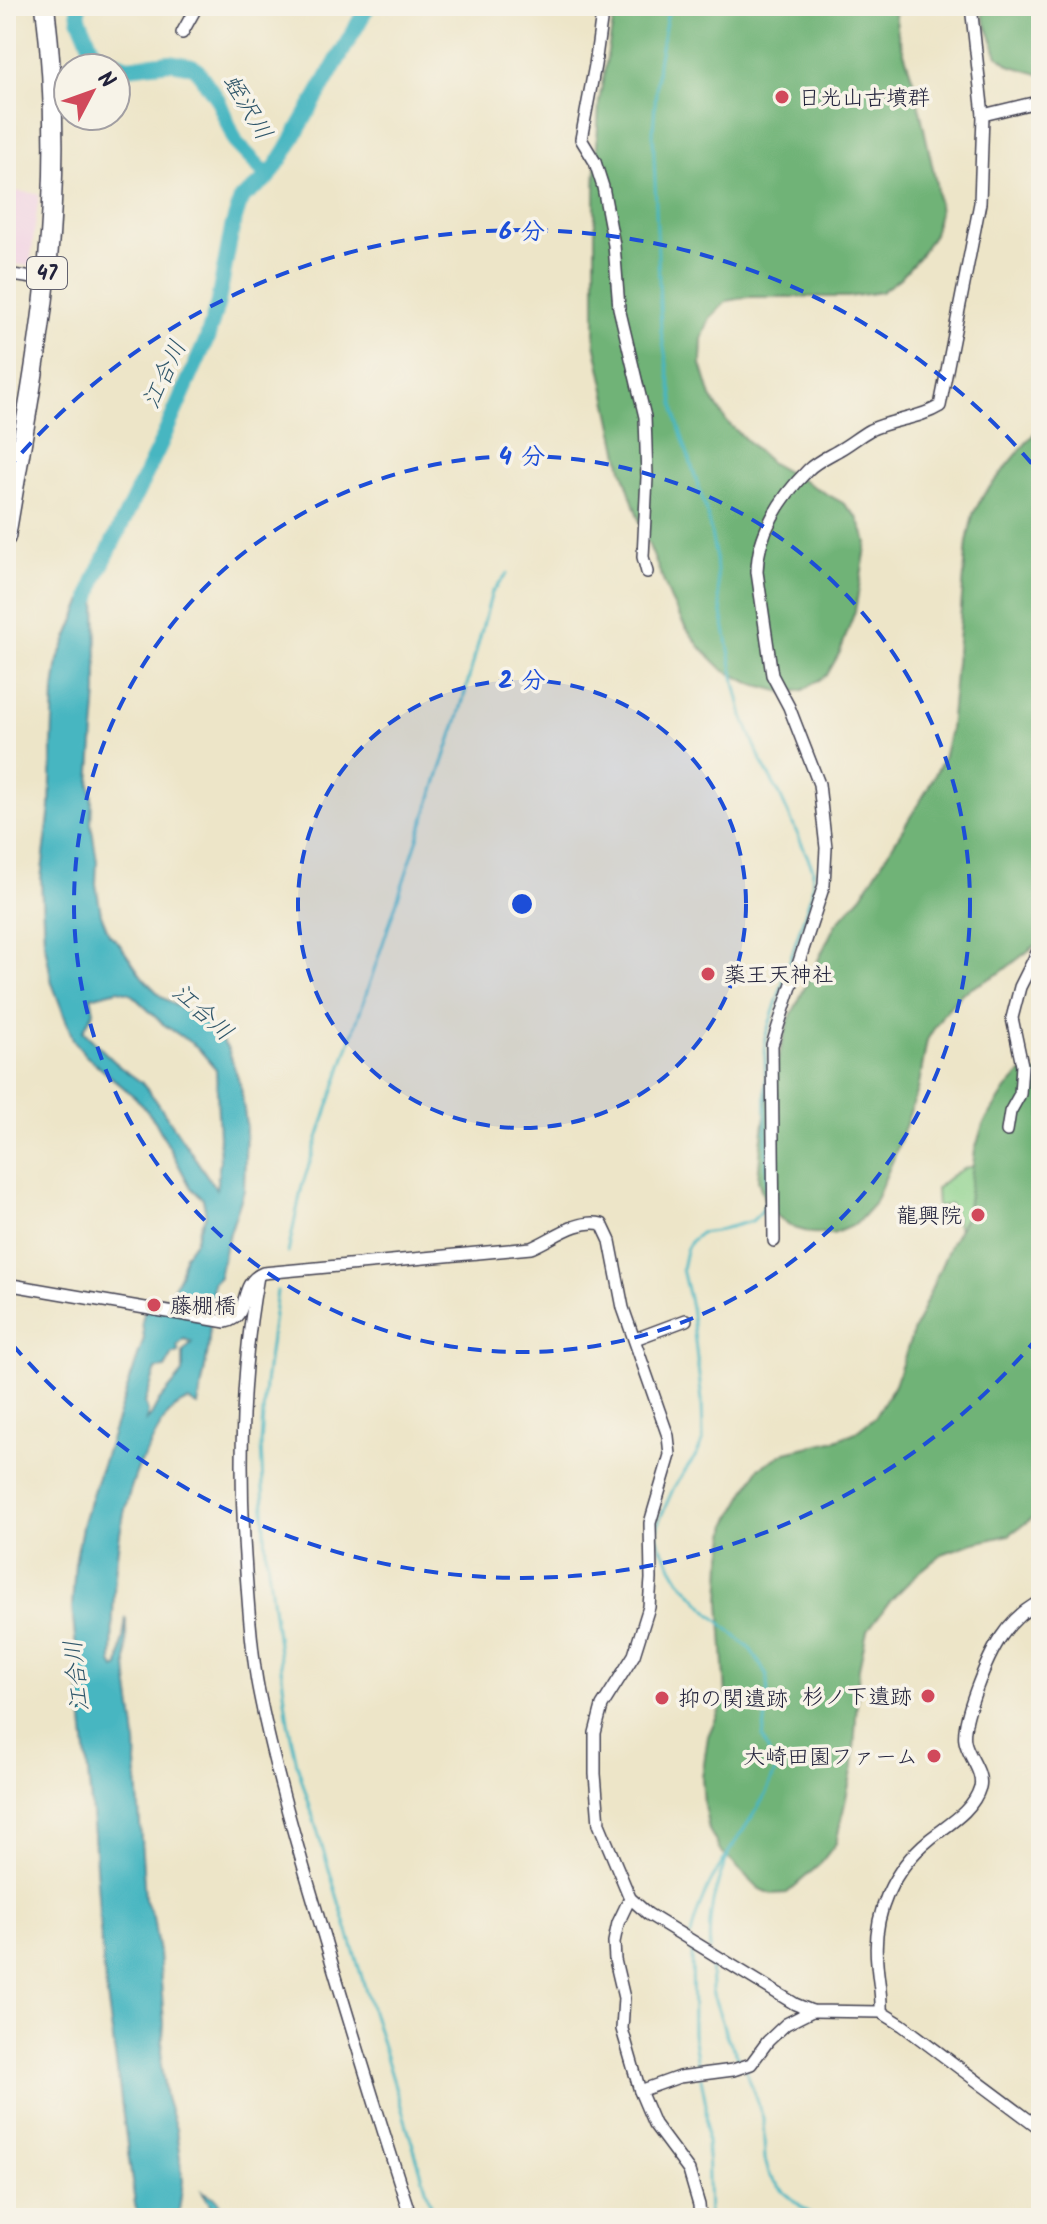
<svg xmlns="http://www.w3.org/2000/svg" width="1047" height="2224" font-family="Kalam,'Klee One',sans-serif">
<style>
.built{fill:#f1d0e3}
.green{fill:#8bd18b;stroke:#567a63;stroke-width:2}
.forest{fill:#70b377;stroke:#496a59;stroke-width:2}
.water{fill:#47b6c1;stroke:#346c7e;stroke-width:2;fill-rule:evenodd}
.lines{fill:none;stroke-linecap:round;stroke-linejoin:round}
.stream{stroke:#47b6c1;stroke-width:3}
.river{stroke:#47b6c1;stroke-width:16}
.minor-casing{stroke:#403f50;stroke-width:14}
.trunk-casing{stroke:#403f50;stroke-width:21}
.minor{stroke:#fff;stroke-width:11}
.trunk{stroke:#fff;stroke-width:18}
.ring{fill:none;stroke:#1d4ed8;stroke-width:4;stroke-dasharray:14 10}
.poi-dot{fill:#d1495b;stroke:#f7f3e8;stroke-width:3}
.labels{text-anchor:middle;stroke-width:7;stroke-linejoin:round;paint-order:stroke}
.shield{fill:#f7f3e8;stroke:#62616f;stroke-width:2}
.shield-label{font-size:20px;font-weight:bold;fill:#22223b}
.poi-label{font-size:22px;fill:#22223b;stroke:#f7f3e8;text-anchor:start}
.water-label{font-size:24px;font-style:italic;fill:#2f566a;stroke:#f7f3e8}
.centre{fill:#1d4ed8;stroke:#f7f3e8;stroke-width:4}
.ring-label{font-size:24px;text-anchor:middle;font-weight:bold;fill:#1d4ed8;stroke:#f7f3e8;stroke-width:7;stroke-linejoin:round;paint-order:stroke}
</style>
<rect width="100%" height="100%" fill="#f7f3e8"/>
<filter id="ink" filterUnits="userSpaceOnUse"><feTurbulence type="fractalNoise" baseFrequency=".0125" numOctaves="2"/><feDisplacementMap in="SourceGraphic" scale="16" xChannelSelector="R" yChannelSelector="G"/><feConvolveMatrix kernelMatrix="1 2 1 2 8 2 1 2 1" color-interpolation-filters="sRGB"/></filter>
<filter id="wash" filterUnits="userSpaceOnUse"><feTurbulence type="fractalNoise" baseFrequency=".006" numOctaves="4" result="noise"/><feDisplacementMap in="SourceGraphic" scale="32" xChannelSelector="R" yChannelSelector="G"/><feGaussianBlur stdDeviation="1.8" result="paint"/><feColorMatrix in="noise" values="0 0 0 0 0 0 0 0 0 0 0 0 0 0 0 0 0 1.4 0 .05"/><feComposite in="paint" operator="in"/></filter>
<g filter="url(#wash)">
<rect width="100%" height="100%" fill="#ede5c8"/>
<!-- built -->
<polygon class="built" points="6,190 39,194 30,266 6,263"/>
<!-- green -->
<path class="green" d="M988,1163L963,1240L950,1204L937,1208L936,1189C952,1173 965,1166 988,1163Z"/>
<!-- forest -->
<g class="forest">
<polygon points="616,6 894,6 898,34 914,83 936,183 939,212 934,234 919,257 900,278 881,292 848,297 748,297 727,301 710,318 702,339 701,364 711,397 727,422 771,463 843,503 857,517 867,542 855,611 840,652 827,675 803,690 786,693 750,683 723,670 701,648 684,625 671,600 640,523 622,469 595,343 595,189 599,102"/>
<polygon points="981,6 1041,6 1041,75 1009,65 998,56 982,14"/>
<polygon points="1041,425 1041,941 1000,973 962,993 943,1014 927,1040 918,1090 893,1160 874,1204 856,1224 833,1234 812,1233 794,1228 773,1213 764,1199 758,1180 761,1144 768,1095 789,1020 835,925 862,895 927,790 943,759 950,729 967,542 973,514 984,494"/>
<polygon points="1033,1072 1041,1074 1041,1509 1035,1516 1009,1535 970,1544 942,1554 917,1574 893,1598 867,1631 859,1668 853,1767 836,1843 819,1865 787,1893 772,1894 758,1888 720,1850 709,1830 704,1805 702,1777 708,1736 726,1696 720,1601 722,1562 728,1523 759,1468 786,1452 836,1440 856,1432 875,1417 895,1384 913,1332 951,1243 966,1216 975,1150 983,1125 1006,1089 1021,1073"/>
</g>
<!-- water -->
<g class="water">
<path d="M96,569L97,692L90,784L92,797L91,823L97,861L96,884L101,914L109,934L118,942L143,978L162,997L213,1028L228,1049L241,1087L246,1125L244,1190L225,1248L219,1277L213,1283L208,1351L198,1406L189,1401C169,1406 162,1424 153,1440C147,1453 138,1465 134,1479C113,1537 113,1601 112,1662L115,1669L119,1667L126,1617C126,1641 126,1664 129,1687C132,1713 138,1738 136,1763L145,1899L153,1917L159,1953L164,2023L161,2066L166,2098L176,2129L183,2181L178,2218H138L135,2204L102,1959L94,1835L72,1607L75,1563L83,1522L144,1338L142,1321L146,1306L163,1301L171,1293L180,1275L185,1255L195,1241L199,1229L206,1215L203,1199L191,1188L155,1121L136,1098L85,1055L73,1039L52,983L44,940L41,879L50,808L54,690L58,660ZM118,990L130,993L163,1024L197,1047L216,1069L220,1161L216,1189L155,1099L141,1082L120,1067L83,1031L94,1011L91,997ZM184,1339L192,1342L183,1352V1373L159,1401L151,1416L146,1421L148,1412L145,1403L156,1369L165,1368L173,1354L179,1352L177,1346Z"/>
<polygon points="202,2191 217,2199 230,2218 214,2218 213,2209"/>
</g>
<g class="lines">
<!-- stream -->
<g class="stream">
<path d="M669,6L658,63L653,132L661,331L677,421L707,513L716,559L719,597L736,687L743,716L762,763L780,795L813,869L812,892L765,1038L767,1198L761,1212L752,1221L715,1231L700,1233L691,1241L686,1250L682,1269L691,1307L702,1401L703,1441L697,1454L674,1487L658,1523L657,1536L660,1546L680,1580L710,1613L751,1650L767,1675L768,1701L763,1738L776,1770C771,1781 767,1793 760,1804C734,1847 701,1885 691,1936"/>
<polyline points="288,1253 302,1186 459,715 492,592 507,574"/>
<polyline points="277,1291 265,1384 261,1444 266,1552 288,1722 297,1764 435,2218"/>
<polyline points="692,1947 693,2034 699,2071"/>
<path d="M710,1950C707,1916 715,1887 728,1856"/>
<polyline points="711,1957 712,1991 727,2037 742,2063"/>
<polyline points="746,2070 763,2118 765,2160 770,2176 784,2192 815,2218"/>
<polyline points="701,2078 706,2104 709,2218"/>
<polyline points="1041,2137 1041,2144"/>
</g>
<!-- river -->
<g class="river">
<polyline points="78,6 79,18 93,51 100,56 127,67 170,62 192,66 197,70 218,100 236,143 269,177"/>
<polyline points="90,598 95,579 160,445 207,339 218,302 232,228 241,199 269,177 287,149 368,6"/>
</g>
</g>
</g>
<g filter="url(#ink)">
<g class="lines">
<defs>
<g id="minor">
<polyline points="603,6 595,65 581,139 595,162 603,187 614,245 619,308 645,417 647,477 643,557 647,572"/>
<polyline points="182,33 197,6"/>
<polyline points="983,115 1041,101"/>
<polyline points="6,274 46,280"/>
<polyline points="1007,1131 1010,1112 1020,1094 1022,1065 1012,1018 1020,987 1041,945"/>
<path d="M774,1241L772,1045L824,885L826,848L819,784L789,707L772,675L757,572C757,534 781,497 808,470C817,461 829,456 839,450C850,444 859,436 870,430C893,419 919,419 940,406L980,203L983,115L971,6"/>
<path d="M258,1276C240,1373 239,1474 246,1572C249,1611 251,1650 258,1687C272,1759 292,1829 313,1899C344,2006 377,2112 411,2218"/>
<path d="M6,1284L226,1322C252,1316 236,1284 263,1273L531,1248C553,1239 577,1218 602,1224L610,1241L623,1308L668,1436L670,1455L650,1523L651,1579L649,1607L634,1655L602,1706L595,1733V1774L599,1824L630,1898L648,1914L795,2004L812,2011L881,2012L902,2025L1041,2129"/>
<polyline points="635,1339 686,1320"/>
<polyline points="630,1898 618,1923 614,1942 615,1960 624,1998 622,2029 640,2091 654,2124 689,2171 699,2205 700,2218"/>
<path d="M881,2012C882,1995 878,1980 877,1963C872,1914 893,1869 930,1839C949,1824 973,1811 980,1787C984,1772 967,1755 965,1741C961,1720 988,1656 1001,1637C1011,1622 1025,1609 1041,1601"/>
<polyline points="640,2091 679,2077 733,2070 751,2064 768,2041 786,2024 812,2011"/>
</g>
<path id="trunk" d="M6,537C20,451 37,365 46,279C56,188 56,97 45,6"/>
</defs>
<!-- minor casing -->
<use href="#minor" class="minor-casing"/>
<!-- trunk casing -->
<use href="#trunk" class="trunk-casing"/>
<!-- minor -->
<use href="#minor" class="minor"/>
<!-- trunk -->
<use href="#trunk" class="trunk"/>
</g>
</g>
<!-- distance rings -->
<circle cx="522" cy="904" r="224" fill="#1d4ed8" fill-opacity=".12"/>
<g class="ring">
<circle cx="522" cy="904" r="224"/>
<circle cx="522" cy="904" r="448"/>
<path d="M1038 1337A673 673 0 0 1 6 1337M6 471A673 673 0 0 1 1038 471"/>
</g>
<!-- markers -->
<g class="poi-dot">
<circle cx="782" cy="97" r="8"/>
<circle cx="708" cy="974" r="8"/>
<circle cx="978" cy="1215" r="8"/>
<circle cx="154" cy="1305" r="8"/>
<circle cx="928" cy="1696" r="8"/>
<circle cx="662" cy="1698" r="8"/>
<circle cx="934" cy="1756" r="8"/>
</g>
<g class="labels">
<!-- shield labels -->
<rect class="shield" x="27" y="257" width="40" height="32" rx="6"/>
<g class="shield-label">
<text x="47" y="280">47</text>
</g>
<!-- poi labels -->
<g class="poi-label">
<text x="798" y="105">日光山古墳群</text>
<text x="724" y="982">薬王天神社</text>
<text x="962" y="1223" text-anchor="end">龍興院</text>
<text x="170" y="1313">藤棚橋</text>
<text x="912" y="1704" text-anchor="end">杉ノ下遺跡</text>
<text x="678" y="1706">抑の関遺跡</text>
<text x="918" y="1764" text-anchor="end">大崎田園ファーム</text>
</g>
<!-- water labels -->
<g class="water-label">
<text transform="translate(248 107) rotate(59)" y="8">蛭沢川</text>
<text transform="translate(164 374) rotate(-65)" y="8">江合川</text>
<text transform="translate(203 1012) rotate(42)" y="8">江合川</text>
<text transform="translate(76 1676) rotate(-96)" y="8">江合川</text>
</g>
</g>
<circle cx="522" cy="904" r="12" class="centre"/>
<g class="ring-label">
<text x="522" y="239">6 分</text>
<text x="522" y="464">4 分</text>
<text x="522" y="688">2 分</text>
</g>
<!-- margin -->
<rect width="1047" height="2224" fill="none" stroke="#f7f3e8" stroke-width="32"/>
<!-- north arrow -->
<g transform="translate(92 92) rotate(49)"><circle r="38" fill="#f7f3e8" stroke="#a29fa3" stroke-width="2"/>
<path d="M0-6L14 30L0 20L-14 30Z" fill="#d1495b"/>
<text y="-12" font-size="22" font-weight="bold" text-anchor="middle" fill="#22223b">N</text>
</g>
</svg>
